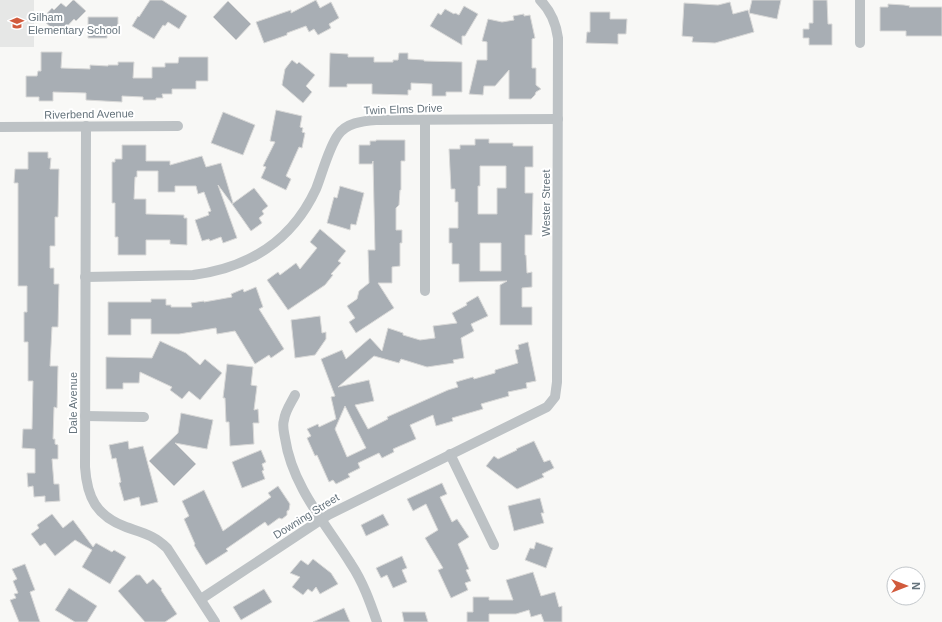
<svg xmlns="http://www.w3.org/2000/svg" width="942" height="622" font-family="Helvetica,sans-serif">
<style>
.built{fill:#e6e7e6}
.building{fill:#a8aeb4;stroke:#d9d9d8;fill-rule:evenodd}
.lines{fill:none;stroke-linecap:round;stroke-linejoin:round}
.street{stroke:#bdc2c5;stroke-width:10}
.labels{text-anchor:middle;stroke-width:4;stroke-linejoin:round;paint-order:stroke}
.poi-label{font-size:11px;fill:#66747d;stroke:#fff;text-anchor:start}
.street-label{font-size:11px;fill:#66747d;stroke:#fff}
</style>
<rect width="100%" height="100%" fill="#f8f8f6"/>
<!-- built -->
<rect class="built" x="0" y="0" width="34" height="47"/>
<!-- building -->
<g class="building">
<polygon points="73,0 74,0 86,11 76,21 74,19 59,35 42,19 52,8 54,10 61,3 66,7"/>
<polygon points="150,0 162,0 187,16 179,29 168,22 165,26 163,25 154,39 132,26 138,16 139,17"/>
<polygon points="316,0 320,8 331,2 339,18 329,24 331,28 318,35 314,29 309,32 306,26 287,33 287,35 264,43 256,22 291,10 291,13"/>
<polygon points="752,0 781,0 777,19 749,13"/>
<polygon points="813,0 827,0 828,24 832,24 832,45 809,45 809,38 803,38 803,29 809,29 809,23 813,23"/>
<polygon points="228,1 251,24 236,40 213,17"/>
<polygon points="730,2 733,14 748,10 754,32 715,43 692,42 693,37 682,36 684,3 718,5"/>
<polygon points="888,4 904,5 910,6 909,7 942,7 942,36 906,36 906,31 880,31 880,7 888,7"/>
<polygon points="464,6 478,14 465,36 462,36 462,45 430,26 438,13 441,15 445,9 454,14 455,13 459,15"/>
<polygon points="590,12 610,12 610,19 627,19 626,34 618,34 618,44 586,43 587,32 590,32"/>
<polygon points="524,14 524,16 530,15 535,38 532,39 532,68 536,68 536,85 541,89 536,92 535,95 531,99 509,99 509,70 495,86 484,86 483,95 469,94 477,60 487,60 487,42 482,41 488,19 502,22 514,20 513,16"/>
<polygon points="88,17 118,17 118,32 107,32 107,38 88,38"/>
<polygon points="41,52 62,52 61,68 90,69 90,65 108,66 108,65 118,65 118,62 134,62 133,78 152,78 152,67 165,67 165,63 178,63 179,57 208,57 208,81 196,81 196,89 172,89 172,94 162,94 163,98 156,98 156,100 143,100 143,97 122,96 122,102 86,100 86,93 53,92 53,101 39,101 39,97 26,97 26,76 37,76 38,71 41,71"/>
<polygon points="330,53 348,54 348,57 374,57 374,62 393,62 393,60 398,60 399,53 408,53 408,59 424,60 424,61 462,62 462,92 446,92 446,96 432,96 432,84 411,83 411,90 408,90 408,95 372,94 372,84 347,84 347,87 329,87"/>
<polygon points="292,60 297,64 299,62 315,75 306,86 312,92 303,103 282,85 285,69"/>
<polygon points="276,110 302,116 300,127 303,128 302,132 305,133 302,148 299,147 286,176 291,179 286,190 261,178 266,167 263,166 275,142 270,141"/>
<polygon points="223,112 255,125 243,155 211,143"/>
<path d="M475,139H489V143H513V146H533V167H525V193H533L532,235H525V255H526L527,273L532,272V287L522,288V307H532V325H500V285L507,281L459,282V264H452V243H449V228H458V202H455V189H451L449,149H460V145H475ZM480,166H506V188H497V214H478V186H480ZM480,243H501V271H480Z"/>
<polygon points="376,140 405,140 405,161 401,161 401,190 400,190 399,205 396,208 396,230 402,230 402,243 400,243 400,266 392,267 392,283 378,283 394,308 356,333 349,322 355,318 347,306 357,299 359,291 369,283 368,250 375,250 373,161 372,164 359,164 359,145 370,145 370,141 376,141"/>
<polygon points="122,145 146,145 146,161 170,161 170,165 202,156 206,167 221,163 233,203 232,204 218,185 237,238 223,243 221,237 210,241 209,239 202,241 195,220 209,215 208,212 211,211 204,192 198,194 196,186 175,186 175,192 158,192 158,171 137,171 137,177 135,177 134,199 146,199 146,214 184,215 184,218 187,218 187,245 170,244 170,240 146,240 146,255 118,255 118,237 115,237 115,203 112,203 112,162 115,162 115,159 122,159"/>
<polygon points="28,152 48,152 48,158 51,158 50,169 59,169 58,217 55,217 55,246 50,246 50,268 54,268 54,284 59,284 58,327 52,327 50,366 58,366 57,408 54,407 53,439 55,439 55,444 58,445 58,459 52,459 54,484 59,484 60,501 45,502 45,496 34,497 33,486 28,487 27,473 35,473 35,449 22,448 23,429 32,429 33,381 28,381 28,342 24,342 24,312 27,312 27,286 18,286 18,183 14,183 15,169 28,169"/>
<polygon points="340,186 364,193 356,225 351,224 350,230 327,223 334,197 337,198"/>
<polygon points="254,188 268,206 262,211 264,214 259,218 262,223 251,231 232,204"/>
<polygon points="320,229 346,251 338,261 341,263 331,274 333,275 325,285 288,310 267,280 278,272 280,275 296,263 300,269 317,248 310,242"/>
<polygon points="256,287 263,307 259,309 284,349 271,358 269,355 255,364 235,331 217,334 216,328 179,334 151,334 151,319 131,319 131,335 108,335 108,302 151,302 151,299 166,299 166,305 171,305 171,307 192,307 191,303 204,301 204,302 232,297 231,294 243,289 244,292"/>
<path d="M478,296L488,316L471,324L474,331L461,338L464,358L453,360L454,363L427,367L401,359L399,363L374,356L338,387L369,380L374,401L355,405L368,429L388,419L387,417L448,390L458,387L456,382L473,377L474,379L495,373V370L518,363L515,350L519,349L518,345L528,342L536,381L526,383L527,388L508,392L509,396L481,404L483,409L452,418L453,421L436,426L433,415L410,425L416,439L393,449L394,452L382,458L379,453L358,463L360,468L348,474L350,477L336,484L333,480L329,482L317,455L315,456L307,438L311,436L307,429L318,424L319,427L336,419L331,397L335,396L321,359L342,350L346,359L370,338L382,351L388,328L403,333V335L420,340L435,338L433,326L457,323L452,313L467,305L466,303ZM345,406L366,448L347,457L335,429Z"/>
<polygon points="320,316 322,333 326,332 326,339 315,355 295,358 291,320"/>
<polygon points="160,341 186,353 200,365 205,359 222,373 200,400 189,391 182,399 170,390 172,387 140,372 139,383 123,383 123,389 106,389 106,357 152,358"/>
<polygon points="227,364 253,367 251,385 257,386 254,410 258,409 259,423 253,423 254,444 230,446 229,422 226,422 225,398 223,398"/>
<polygon points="181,413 213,420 207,449 175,443 196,464 174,486 149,461 178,433"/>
<polygon points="128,441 129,449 143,446 158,502 141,506 139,497 124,501 119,483 121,482 116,458 112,459 109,445"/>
<polygon points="534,441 544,462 550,460 554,468 542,474 544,477 517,489 486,466 494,456 498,459 517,450 516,449"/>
<polygon points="261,450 266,462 262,464 264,470 262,471 265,479 242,488 232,462"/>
<polygon points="442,483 447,494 440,497 452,522 457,519 469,537 458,544 469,569 466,570 471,581 465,583 468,590 451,598 438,570 443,568 425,538 438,530 426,504 413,511 407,499"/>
<polygon points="278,486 290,504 289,510 287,511 287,515 282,519 279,518 268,526 265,522 226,549 228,551 206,565 194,545 195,544 184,519 189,516 182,501 204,490 223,531 271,497 268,493"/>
<polygon points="540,498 544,513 541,513 544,523 514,531 508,506"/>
<polygon points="52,514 63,528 73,520 93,547 96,543 112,552 114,550 126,557 110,584 82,567 92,550 75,540 55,556 45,543 40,546 31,534 39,528 37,525"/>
<polygon points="383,514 389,525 366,536 361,525"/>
<polygon points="536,542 553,548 546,568 525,560 530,548 534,549"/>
<polygon points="402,556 407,568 402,570 407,582 393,588 387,575 381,578 376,568"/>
<polygon points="313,559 331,573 338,584 320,594 316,587 312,592 308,589 303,595 292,587 300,577 290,573 301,560 308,565"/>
<polygon points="25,564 35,590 30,592 40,622 19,622 10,600 16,598 14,594 18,593 13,581 17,579 12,569"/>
<polygon points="533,572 541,596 555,592 559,607 562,606 562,622 544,622 541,614 531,617 529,610 516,614 489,614 489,622 467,622 467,612 473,612 473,597 489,597 489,600 513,600 506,580"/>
<polygon points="136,575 140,575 147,584 153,579 162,589 161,590 177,614 165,622 145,622 118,591"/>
<polygon points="69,588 97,606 87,622 75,622 55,610"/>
<polygon points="264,589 272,602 241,620 233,607"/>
<polygon points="344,608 350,622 313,622"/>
<polygon points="402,612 425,612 428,622 404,622"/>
</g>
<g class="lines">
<!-- street -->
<g class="street">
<polyline points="860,0 860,43"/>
<path d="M86,126L85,467C87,497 96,516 126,527C143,533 154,535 167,548L215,622"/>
<polyline points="0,127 178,126"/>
<path d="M85,277L193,275C248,268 292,241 316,189C322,174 329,147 338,135C346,123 362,121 376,120L558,119"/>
<polyline points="425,291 425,120"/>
<path d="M295,395C291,403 285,411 284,420C282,426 284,432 285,438C292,486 326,524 351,564C363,582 370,602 377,622"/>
<polyline points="85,416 144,417"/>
<polyline points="450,454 494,545"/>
<path d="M201,599L328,515L547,407L555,397L557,382L558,38C556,23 551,11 540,0"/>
</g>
</g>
<!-- icons -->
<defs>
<symbol id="school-bare" viewBox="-9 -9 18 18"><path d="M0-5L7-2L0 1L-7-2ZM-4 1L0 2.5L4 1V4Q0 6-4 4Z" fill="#d15a3c" stroke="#fff" stroke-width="2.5" paint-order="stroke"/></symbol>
</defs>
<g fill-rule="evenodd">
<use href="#school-bare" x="7" y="13" width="20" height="20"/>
</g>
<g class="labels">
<!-- poi labels -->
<g class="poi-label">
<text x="28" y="21">Gilham<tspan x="28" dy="13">Elementary School</tspan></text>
</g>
<!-- street labels -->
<g class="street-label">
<text transform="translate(403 109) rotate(-2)" y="4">Twin Elms Drive</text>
<text transform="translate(89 114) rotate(-1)" y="4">Riverbend Avenue</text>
<text transform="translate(546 203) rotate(-90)" y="4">Wester Street</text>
<text transform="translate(73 403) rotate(-90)" y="4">Dale Avenue</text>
<text transform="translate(306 516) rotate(-32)" y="4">Downing Street</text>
</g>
</g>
<!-- north arrow -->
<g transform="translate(906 586) rotate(90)"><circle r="19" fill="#ffffff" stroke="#c2c7cb"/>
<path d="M0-3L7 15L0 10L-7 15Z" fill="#d15a3c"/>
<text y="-6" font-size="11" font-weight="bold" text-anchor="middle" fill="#66747d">N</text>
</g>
</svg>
